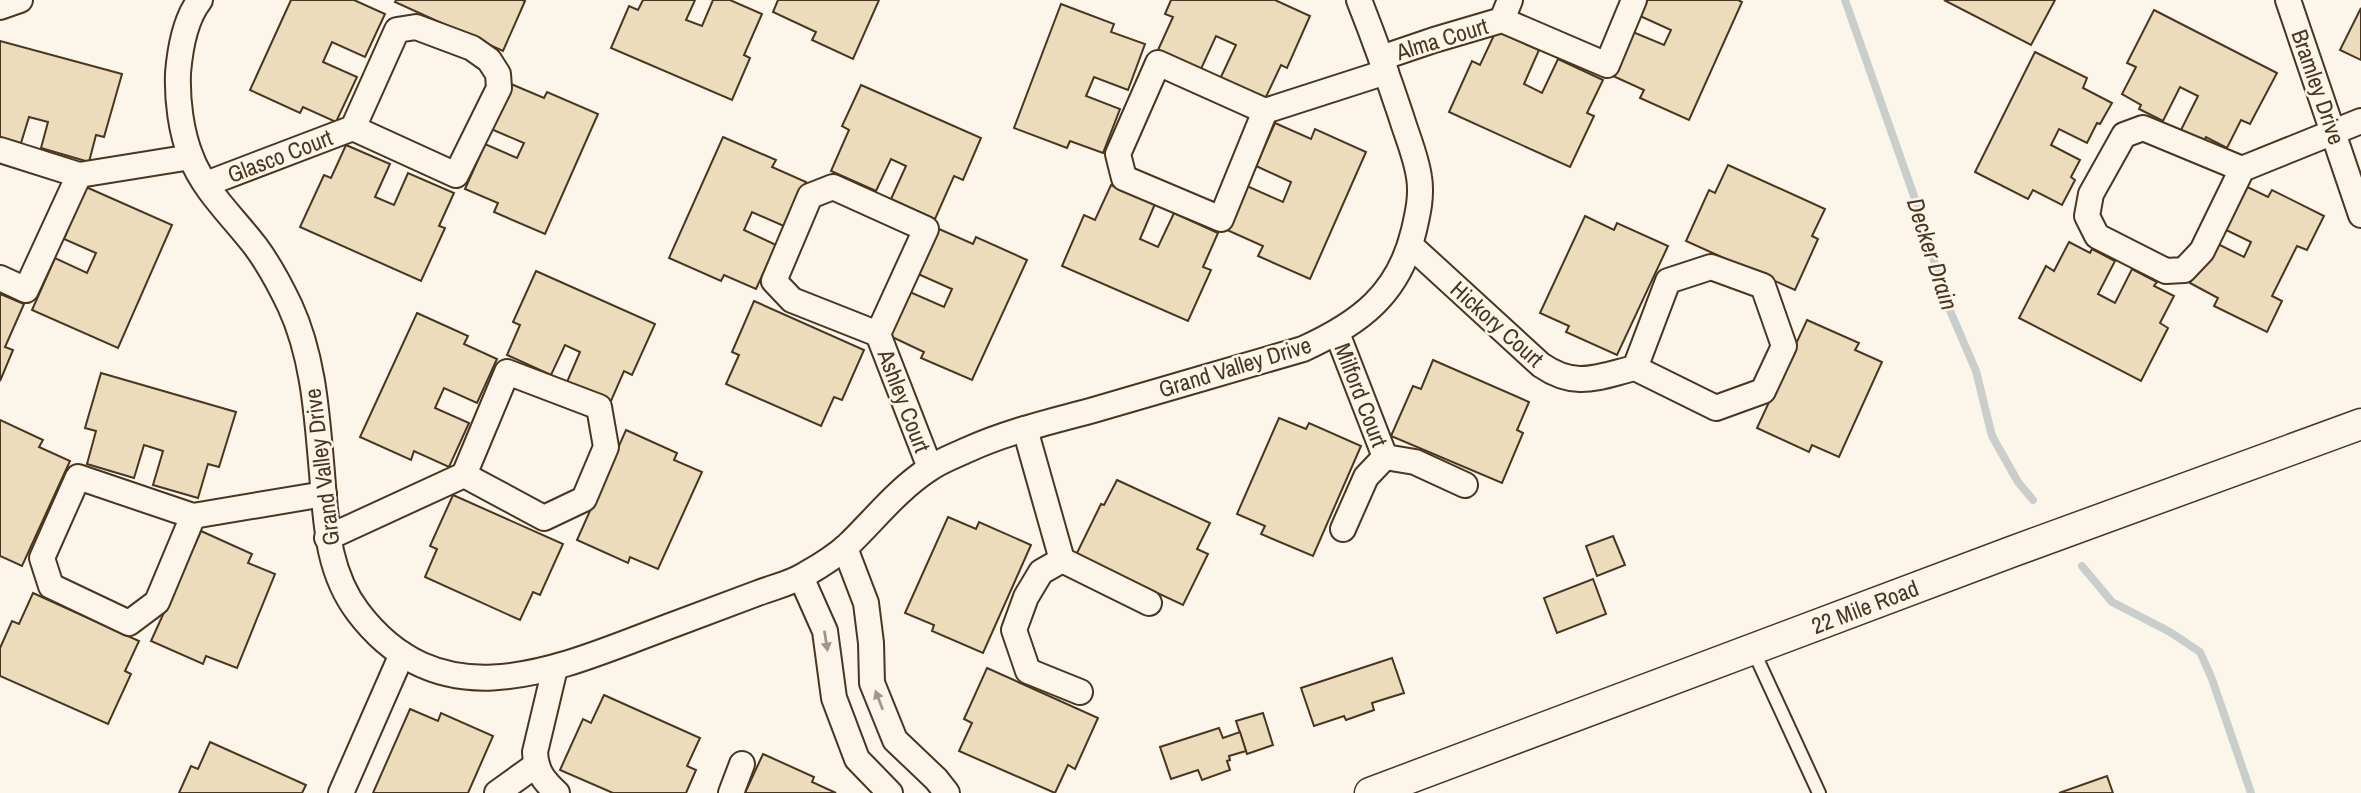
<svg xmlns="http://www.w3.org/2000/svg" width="2361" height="793" font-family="'Archivo Narrow',sans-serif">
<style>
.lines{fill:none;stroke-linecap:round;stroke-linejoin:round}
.stream{stroke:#c9cecd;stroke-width:8}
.building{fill:#ecdcbc;stroke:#4a3520;stroke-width:2}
.service-casing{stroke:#4a3520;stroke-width:16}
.minor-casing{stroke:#4a3520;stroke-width:28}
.tertiary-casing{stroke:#4a3520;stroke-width:33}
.service{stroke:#fbf6e9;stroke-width:12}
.minor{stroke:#fbf6e9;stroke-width:24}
.tertiary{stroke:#fbf6e9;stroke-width:30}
.oneway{fill:#a29684}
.labels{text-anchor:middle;stroke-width:5;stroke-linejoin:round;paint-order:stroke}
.street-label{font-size:23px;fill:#4a3520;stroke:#fbf6e9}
.water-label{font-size:24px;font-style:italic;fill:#4a3520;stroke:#fbf6e9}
</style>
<rect width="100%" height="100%" fill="#fbf6e9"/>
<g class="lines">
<!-- stream -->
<g class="stream">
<polyline points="1845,0 1927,233 1942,292 1976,371 1992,436 2018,482 2033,500"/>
<polyline points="2082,566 2112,602 2170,632 2200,652 2212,679 2251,793"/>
</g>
</g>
<!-- building -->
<g class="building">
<polygon points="291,0 354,0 385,14 365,57 332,42 323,62 357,77 336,122 303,107 300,113 250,90"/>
<polygon points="396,0 522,0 525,1 503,51 395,2"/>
<polygon points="643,0 695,0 686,20 702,26 713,0 730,0 762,14 744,55 750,58 732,100 611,48 629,6 638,10"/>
<polygon points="778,0 879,0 853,59 812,40 816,32 773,12"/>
<polygon points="1171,0 1275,0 1310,16 1287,68 1281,65 1265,99 1220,79 1236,45 1216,36 1201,69 1158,50 1173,17 1165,14"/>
<polygon points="1647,0 1738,0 1742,2 1689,120 1640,98 1644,90 1613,76 1633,32 1664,45 1671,30 1640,16"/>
<polygon points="1944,0 2055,0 2031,45"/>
<polygon points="1061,4 1114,24 1111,32 1145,44 1128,90 1094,77 1086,96 1120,109 1103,153 1070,141 1067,148 1014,128"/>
<polygon points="2361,8 2361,60 2340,50"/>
<polygon points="2154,10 2277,73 2250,124 2241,120 2227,148 2206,137 2204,141 2181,130 2198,96 2180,87 2163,121 2139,109 2141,105 2122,94 2136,67 2127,63"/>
<polygon points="1496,31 1539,50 1524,84 1542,93 1558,59 1603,80 1587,113 1594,116 1570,167 1449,112 1472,61 1480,65"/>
<polygon points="0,41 122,74 104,137 96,135 89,162 41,148 48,122 29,117 21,143 0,137"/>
<polygon points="2035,52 2087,78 2083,88 2112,103 2100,124 2097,123 2087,143 2059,129 2051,145 2080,160 2071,177 2075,180 2062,205 2033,190 2028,199 1975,172"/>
<polygon points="511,84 544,98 547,92 598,114 545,234 494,212 498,203 465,189 485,144 517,158 524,143 491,129"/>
<polygon points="861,85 981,138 963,180 954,176 935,219 891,199 906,166 891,159 876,191 831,171 849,130 842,126"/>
<polygon points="1275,123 1311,139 1315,129 1366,152 1310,279 1258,256 1263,246 1227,230 1247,186 1283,202 1291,182 1256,166"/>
<polygon points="723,137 776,160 772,167 806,182 786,227 752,212 744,230 776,245 756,289 724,275 721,281 669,258"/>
<polygon points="346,145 390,164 375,197 394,205 408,173 454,193 439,226 445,228 421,281 300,227 324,175 331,178"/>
<polygon points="1728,165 1825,209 1812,236 1818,239 1795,290 1686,241 1709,190 1715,193"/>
<polygon points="2239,183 2268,197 2272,190 2324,216 2307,250 2297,246 2272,296 2282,301 2267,332 2214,306 2218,298 2190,283 2201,262 2214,242 2244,257 2251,242 2222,228"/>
<polygon points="1111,185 1155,204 1140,239 1158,247 1174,213 1218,233 1203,267 1211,270 1188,321 1062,266 1084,215 1095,220"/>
<polygon points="86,187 172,225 118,348 32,310 55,258 87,273 96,253 64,239"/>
<polygon points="1585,216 1614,230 1617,223 1668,246 1617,355 1566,332 1569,326 1540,313"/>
<polygon points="939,229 973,244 976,237 1027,260 972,380 921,358 924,352 890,336 910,292 944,307 952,289 918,274"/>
<polygon points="2069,242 2090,253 2092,249 2115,261 2098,294 2115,303 2132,269 2157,282 2154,286 2174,296 2160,323 2168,328 2141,381 2019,318 2046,266 2054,271"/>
<polygon points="536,271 655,324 632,375 624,371 611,401 567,382 580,352 565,345 551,375 507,355 520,325 513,322"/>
<polygon points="0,294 24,304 5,347 13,350 0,381"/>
<polygon points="754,301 864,350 842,400 834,397 821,426 726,384 739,355 732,352"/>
<polygon points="417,313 468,336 464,344 497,359 477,403 444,388 435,408 469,423 449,467 414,451 411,460 360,437"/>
<polygon points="1807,320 1859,343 1855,350 1882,362 1839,457 1812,445 1809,452 1757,428"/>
<polygon points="1433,360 1529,402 1517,430 1523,433 1502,483 1391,436 1413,386 1421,389"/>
<polygon points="101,373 236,412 219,467 208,464 198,498 153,485 163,451 144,445 134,478 87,464 96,431 85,428"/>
<polygon points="1279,418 1306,429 1309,423 1361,446 1313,556 1261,534 1265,526 1237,514"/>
<polygon points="0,420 43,440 39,447 70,461 22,566 0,556"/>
<polygon points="626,430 677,453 674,460 702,472 658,569 630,557 628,563 577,540"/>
<polygon points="1117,480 1210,523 1197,549 1208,554 1183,605 1076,555 1101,504 1104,505"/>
<polygon points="453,495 563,544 540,595 533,592 520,620 425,577 437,549 430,546"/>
<polygon points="948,517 976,529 979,522 1031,545 983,653 932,631 934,625 905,613"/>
<polygon points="201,531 252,554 248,563 275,574 237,668 206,656 203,664 151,641"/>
<polygon points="1613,536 1625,565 1597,576 1586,546"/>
<polygon points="1593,579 1606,614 1557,633 1544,598"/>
<polygon points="33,593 139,641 125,671 131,674 108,724 0,676 0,648 12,621 19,624"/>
<polygon points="1392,658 1404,693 1372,703 1374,710 1346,720 1344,716 1314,726 1301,688"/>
<polygon points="987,668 1098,718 1075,769 1068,765 1055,793 959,751 972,723 964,719"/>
<polygon points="604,695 700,738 687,766 696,770 686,793 613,793 560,770 583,719 591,723"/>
<polygon points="410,709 438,721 441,713 493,736 468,793 373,793"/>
<polygon points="1263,713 1273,745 1247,754 1236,721"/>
<polygon points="1219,728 1223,738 1240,732 1246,751 1229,756 1230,760 1227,761 1230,770 1202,780 1198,770 1171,779 1160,747"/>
<polygon points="210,742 306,785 302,793 179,793 191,766 198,769"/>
<polygon points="763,754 814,777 812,782 836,793 745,793"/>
<polygon points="2107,776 2113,793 2059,793"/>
</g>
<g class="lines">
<defs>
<polyline id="service" points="1753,650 1819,793"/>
<g id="minor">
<path d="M200,0C185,19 180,49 178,73C177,100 181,132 191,157C204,191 234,218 256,247C270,266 280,285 290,306C314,358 317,417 322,473C326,522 327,571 358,612C446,728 569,663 678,623C705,613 732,603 758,593C774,587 792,583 806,574C820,566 836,556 848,545C875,519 897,490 929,469C940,461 954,456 967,450C1008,431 1054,421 1097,409C1166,389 1234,369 1303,349C1360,323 1399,294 1414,230C1418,213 1422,195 1419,177C1416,156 1407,136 1401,116C1388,77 1374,38 1359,0"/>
<polyline points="2288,0 2361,215"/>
<polyline points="0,7 20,0"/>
<polyline points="1502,20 1510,0"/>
<polyline points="1381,58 1434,40 1502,20 1607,65 1634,0"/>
<polyline points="1265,111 1221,219 1124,178 1118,154 1158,63 1265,111 1386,72"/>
<polyline points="0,150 79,175 191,157"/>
<polyline points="2242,169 2202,251 2184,270 2166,271 2097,236 2087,216 2091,194 2124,135 2143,128 2242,169 2361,121"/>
<polyline points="206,184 353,128 397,30 416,27 472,48 489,60 498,74 499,88 456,175 353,128"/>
<path d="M1410,245L1541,365C1576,389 1597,377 1635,368L1668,281L1711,267L1763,286L1784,346L1763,391L1716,408L1635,368"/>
<polyline points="0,278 26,290 79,175"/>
<polyline points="1337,333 1385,457 1366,477 1343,529"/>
<polyline points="878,334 792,300 774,281 810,196 833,187 926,229 878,334 930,468"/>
<polyline points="1025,429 1062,560 1149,603"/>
<polyline points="1385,457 1415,462 1465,485"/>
<polyline points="193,516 157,602 129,623 51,586 42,558 78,477 193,516 324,494"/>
<polyline points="327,538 464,475 507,372 599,407 606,447 584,499 544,518 464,475"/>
<polyline points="845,548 866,603 871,643 872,683 895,740 936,779 947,793"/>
<polyline points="1062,560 1041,572 1026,597 1014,630 1028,671 1080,692"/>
<polyline points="801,577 825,631 834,698 857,759 890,793"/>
<path d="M555,668L535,752C536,771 543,780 557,793"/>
<polyline points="341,793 402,654"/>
<polyline points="497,793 536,765"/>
<polyline points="731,793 742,764"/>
</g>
<polyline id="tertiary" points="1370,793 2011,552 2361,424"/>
</defs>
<!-- service casing -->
<use href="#service" class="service-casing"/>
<!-- minor casing -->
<use href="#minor" class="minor-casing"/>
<!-- tertiary casing -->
<use href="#tertiary" class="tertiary-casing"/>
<!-- service -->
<use href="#service" class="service"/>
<!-- minor -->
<use href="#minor" class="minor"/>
<!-- tertiary -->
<use href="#tertiary" class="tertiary"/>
</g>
<!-- one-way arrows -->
<defs><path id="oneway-solid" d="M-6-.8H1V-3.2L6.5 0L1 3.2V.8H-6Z" transform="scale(1.75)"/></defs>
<g class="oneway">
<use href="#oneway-solid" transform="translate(826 641) rotate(81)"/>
<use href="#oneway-solid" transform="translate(879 700) rotate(-111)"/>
</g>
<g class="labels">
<!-- street labels -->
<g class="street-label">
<text transform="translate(1442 39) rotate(-17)" y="8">Alma Court</text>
<text transform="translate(2318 87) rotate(71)" y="8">Bramley Drive</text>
<text transform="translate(280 156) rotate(-21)" y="8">Glasco Court</text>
<text transform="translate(1497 324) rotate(42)" y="8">Hickory Court</text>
<text transform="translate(1235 367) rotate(-17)" y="8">Grand Valley Drive</text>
<text transform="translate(1361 395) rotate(69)" y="8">Milford Court</text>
<text transform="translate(904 401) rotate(69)" y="8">Ashley Court</text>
<text transform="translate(322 467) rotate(-97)" y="8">Grand Valley Drive</text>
<text transform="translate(1865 607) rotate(-21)" y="8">22 Mile Road</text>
</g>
<!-- water labels -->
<g class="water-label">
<text transform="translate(1932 254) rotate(72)" y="8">Decker Drain</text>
</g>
</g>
</svg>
